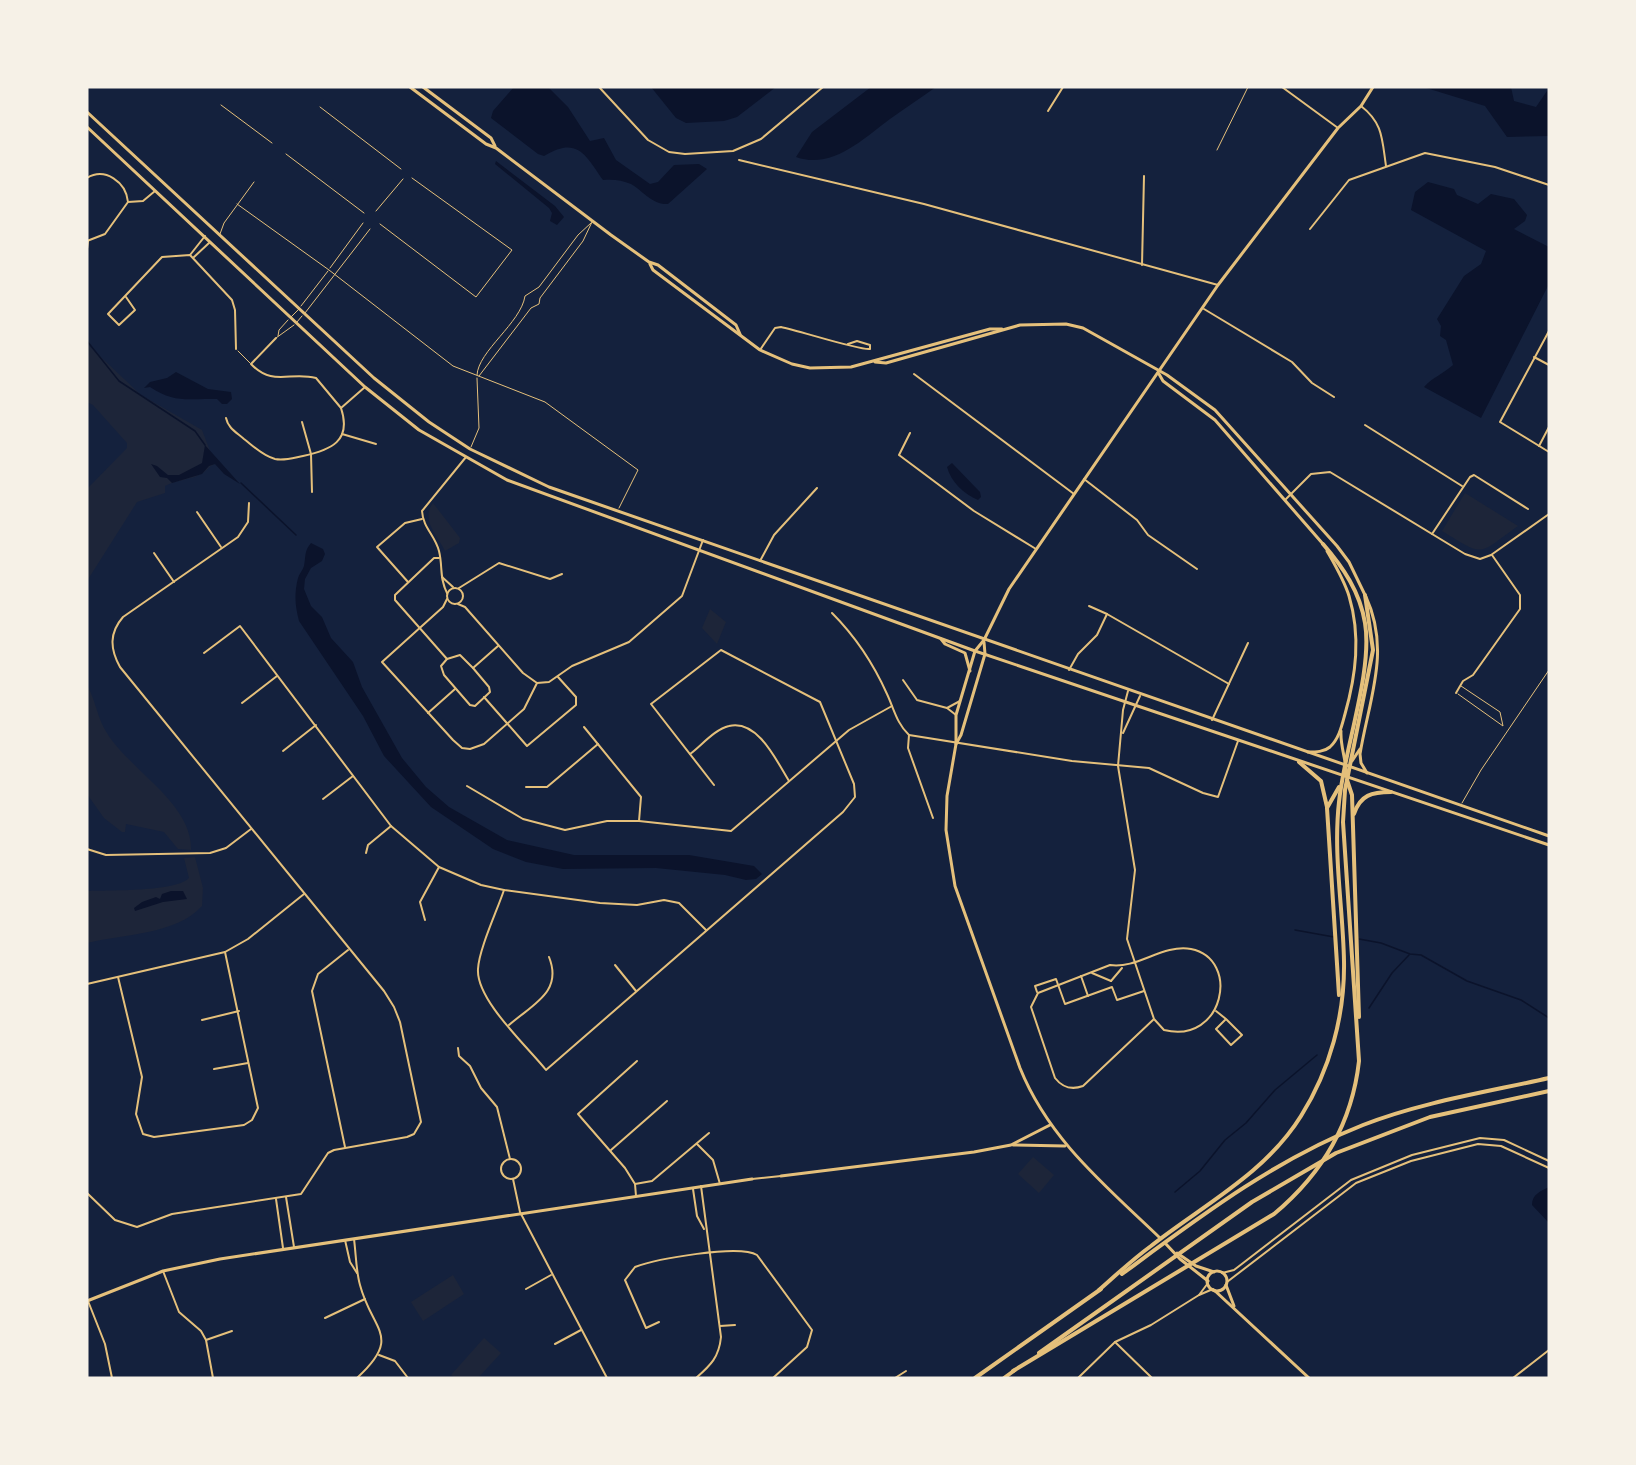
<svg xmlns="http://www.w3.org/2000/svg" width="1636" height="1465" font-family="Signika,sans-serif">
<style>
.green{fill:#1d2539}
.water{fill:#0b132b}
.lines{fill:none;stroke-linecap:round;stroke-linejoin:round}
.stream{stroke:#0b132b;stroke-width:1.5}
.service{stroke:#e5c07b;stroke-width:1}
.minor{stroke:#e5c07b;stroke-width:2}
.tertiary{stroke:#e5c07b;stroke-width:2}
.secondary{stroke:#e5c07b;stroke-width:3}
.trunk{stroke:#e5c07b;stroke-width:3}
.motorway{stroke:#e5c07b;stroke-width:4}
</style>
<rect width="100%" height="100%" fill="#14213d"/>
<!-- green -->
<g class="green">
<path d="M87,344L141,395L202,430L215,464C208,466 207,472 199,475C189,480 176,480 165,486V493L137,502L87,581V489L127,448V443L93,405L87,402Z"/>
<path d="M1465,493L1518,526C1477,555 1486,558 1442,531Z"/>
<path d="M433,503L460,538L459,543L445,551C438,536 420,520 433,503Z"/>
<polygon points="710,609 726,622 717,644 702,628"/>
<path d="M87,685C95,699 97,715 104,728C125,768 193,802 191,850L178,849L164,832L126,824L125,832H122L104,818L87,794Z"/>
<path d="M195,857L203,888L202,906C176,935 123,934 87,943V891C109,890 176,892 189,878L184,858Z"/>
<polygon points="1033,1157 1054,1175 1039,1193 1018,1174"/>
<polygon points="453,1275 464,1294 423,1321 411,1302"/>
<polygon points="484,1338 501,1353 478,1378 455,1378 451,1375"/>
</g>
<!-- water -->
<g class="water">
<path d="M514,87H548L568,107L590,141L604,138L616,160L650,184L658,182L674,165L699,164L707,169L668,204C652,205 642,190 631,184C622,180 613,179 603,180C585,154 577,136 544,156L538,154L491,118L493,111Z"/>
<polygon points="651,87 776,87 737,117 724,121 686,123 676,118"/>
<path d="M871,87H936C921,98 905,108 890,119C863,139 832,170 796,157L812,132Z"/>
<polygon points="1423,87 1511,87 1514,101 1536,107 1549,88 1549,136 1507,137 1485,106"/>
<polygon points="496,161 555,206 564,217 557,225 550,221 552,213 549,208 495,164"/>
<path d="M1428,182L1454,189L1457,195L1478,204L1491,194L1514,199L1527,215L1525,221L1514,229L1549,247V284L1481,418L1424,387C1433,377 1443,374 1453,365L1446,340L1440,336L1441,326L1437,319L1464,276L1481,264L1486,251L1411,210L1415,192Z"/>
<path d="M176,372L208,389L231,392L232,399L227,404H222L217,399C189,398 175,404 150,387L144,388L150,382L167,378Z"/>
<polygon points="205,445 240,484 224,474 215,464 209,466 202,474 172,483 167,478 160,477 151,464 157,466 168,475 179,475 202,463"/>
<path d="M952,463L980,492L981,497L978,500C964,494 951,482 947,467Z"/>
<path d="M311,543L323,549L325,554L322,561L311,568L305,579L304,589L311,606L322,617L331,638L353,662L362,687L402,758L426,787L449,807L507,840L574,855H689L754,866L762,874L756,879L746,880L725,875L656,868L563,869L526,862L493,849L431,807L384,756L363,716L299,621C295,606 294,594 298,578C299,574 303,570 304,566C306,556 304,551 311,543Z"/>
<polygon points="171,891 183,891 187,899 163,902 135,911 134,908 142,902 156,897 160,899 162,894"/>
<path d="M1549,1187V1223L1532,1205C1532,1194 1541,1191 1549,1187Z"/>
</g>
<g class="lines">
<!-- stream -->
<g class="stream">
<polyline points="87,341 119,381 195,431 205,445"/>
<polyline points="241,483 296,535"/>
<polyline points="1295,930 1334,937"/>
<polyline points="1359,939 1381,943 1410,954 1421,955 1467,981 1521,1000 1549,1018"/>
<polyline points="1369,1008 1392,973 1409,955"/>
<polyline points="1175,1192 1200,1171 1225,1140 1246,1123 1275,1090 1317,1055"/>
</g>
<!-- service -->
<g class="service">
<polyline points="221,105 272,143"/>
<polyline points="320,107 401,169"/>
<polyline points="1217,150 1248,87"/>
<polyline points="286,154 364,213"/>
<polyline points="237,204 329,270 453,366 545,402 638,470 619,508"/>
<polyline points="376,211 403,179"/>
<polyline points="380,224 476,297 512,250 412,178"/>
<polyline points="220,234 224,223 254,182"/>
<polyline points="330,268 363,223"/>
<polyline points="301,306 328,271"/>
<polyline points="305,313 370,229"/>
<polyline points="291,317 299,309"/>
<polyline points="297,322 302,316"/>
<polyline points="278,336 279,330 288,320"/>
<polyline points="276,338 294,325"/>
<polyline points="238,351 250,363"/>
<path d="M477,375C478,351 521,323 525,296L539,287L578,235L591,223"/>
<polyline points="479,376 531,308 539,304 540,298 583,241 592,222"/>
<polyline points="471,447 479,428 477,378"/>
<polyline points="1458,694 1503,726 1500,712 1461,686"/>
<polyline points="1462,803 1481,770 1549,670"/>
</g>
<!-- minor -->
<g class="minor">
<polyline points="599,87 648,140 669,152 685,154 733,151 761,139 823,87"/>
<polyline points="1282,87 1338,128"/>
<path d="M1361,106C1383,123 1382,139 1386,166"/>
<polyline points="1048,111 1063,87"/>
<polyline points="739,160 924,204 1218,285"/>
<path d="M87,178C105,167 126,182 128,202L105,234L87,241"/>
<polyline points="128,202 143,201 155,191"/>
<polyline points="1310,229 1349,180 1425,153 1495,167 1549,185"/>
<polyline points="87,249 88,241"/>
<polyline points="190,255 205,236"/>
<polyline points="194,257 209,243"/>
<polyline points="1142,265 1144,176"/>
<polyline points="126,297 135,310 119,325 108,314 162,257 190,255 232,300 235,310 236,349"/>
<polyline points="1204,309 1292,362 1312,383 1334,397"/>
<polyline points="1549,331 1500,422 1549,452"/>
<path d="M276,338L251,364C273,387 290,371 316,378L341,408"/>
<path d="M760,350L775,328L781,327C797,330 861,351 870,349V345L857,341L848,344"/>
<polyline points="1534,357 1549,365"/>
<polyline points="914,374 1074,494"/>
<path d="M226,418C228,428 236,432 244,439C253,446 263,456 275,459C284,461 293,458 303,456C331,450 352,441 341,408L365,387"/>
<polyline points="302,422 311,454 312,492"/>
<polyline points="1365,425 1462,486"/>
<polyline points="910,433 899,455 974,511 1036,549"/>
<polyline points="342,434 376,444"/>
<polyline points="1539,446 1549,427"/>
<polyline points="1084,479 1137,520 1148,535 1197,569"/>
<polyline points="197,512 221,547"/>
<polyline points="1432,534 1470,477 1474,475 1528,509"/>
<polyline points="154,553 174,582"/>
<polyline points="439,558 434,558 395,595 395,600 447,659 460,655 473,668 498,646"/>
<polyline points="760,561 774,535 817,488"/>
<polyline points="442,577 453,587"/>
<polyline points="408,582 377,547 405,523 422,519"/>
<circle cx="455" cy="596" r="8"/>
<polyline points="459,588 499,563 550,579 562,574"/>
<path d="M447,593C439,577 443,567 439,551C435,535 423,528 422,511L466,457"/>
<polyline points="447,599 443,607 382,662 453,740 462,748 470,749 484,744 524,709 537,683 523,673 465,607 458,604"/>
<polyline points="1089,606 1107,614 1229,684"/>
<path d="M832,613C854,635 874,665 887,694C894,709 897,724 909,735L908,748L933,818"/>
<polyline points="204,653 240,626 391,826 439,867 481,885 504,890 600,903 637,905 664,900 679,903 706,930"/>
<polyline points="447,659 441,666 444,675 470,705 475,706 490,692 489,687 473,668"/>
<polyline points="1069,670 1078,654 1097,635 1107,614"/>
<polyline points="903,680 917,700 947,708 956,715"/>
<polyline points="537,683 549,682 572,666 629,642 682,596 703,540"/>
<path d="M1128,691L1123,710L1118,766L1135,870L1127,939L1154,1019L1164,1030C1224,1045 1241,959 1191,949C1162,944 1138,969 1110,965L1038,993L1031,1007L1055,1078C1062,1087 1072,1090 1083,1086L1154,1019"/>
<polyline points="1456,693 1463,681 1473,675 1520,609 1520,595 1492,555"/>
<polyline points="484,697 527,746 576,705 576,697 558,677"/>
<polyline points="242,703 277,676"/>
<polyline points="947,708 960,701"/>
<polyline points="428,713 455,689"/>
<polyline points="1212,720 1248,643"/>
<polyline points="584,727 641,797 639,821"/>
<polyline points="1123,733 1140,696"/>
<polyline points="909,735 1072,761 1149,768 1203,793 1218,797 1238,741"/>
<polyline points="283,751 316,725"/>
<path d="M690,754C701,746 715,729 729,726C758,719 777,762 789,781"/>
<polyline points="467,786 523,819 565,830 607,821 639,821 731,831 849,730 892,706"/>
<polyline points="526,787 547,787 598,744"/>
<polyline points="323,799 353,776"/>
<polyline points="87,849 106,855 210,853 226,848 251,829"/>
<polyline points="366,853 368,845 391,826"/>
<path d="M504,890C497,911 479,949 478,969C476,1000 527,1046 546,1070L843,812L855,797L854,784L820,702L721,650L651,704L714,785"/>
<polyline points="425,920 420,902 439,867"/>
<polyline points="615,965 636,991"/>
<polyline points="1092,973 1111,981"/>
<polyline points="1081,976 1088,996"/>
<polyline points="118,977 142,1077 136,1114 143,1134 154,1137 244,1125 252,1120 258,1108 225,952"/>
<polyline points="1111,981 1122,968"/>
<polyline points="87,984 225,952 248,939 304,894"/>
<polyline points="1037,992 1035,986 1056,979 1065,1004 1112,987 1117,1000 1144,991"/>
<polyline points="1216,1011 1226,1019 1242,1035 1231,1045 1216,1029 1226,1019"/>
<polyline points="202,1020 239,1011"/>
<path d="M509,1025C533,1004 563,992 549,957"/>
<polyline points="458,1048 459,1056 470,1066 481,1088 497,1107 510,1159"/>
<polyline points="214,1069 248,1063"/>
<polyline points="697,1144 713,1160 720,1184"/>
<polyline points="345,1147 312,991 318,974 348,950"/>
<polyline points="611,1150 667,1101"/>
<circle cx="511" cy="1169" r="10"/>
<polyline points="513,1179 520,1212 607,1378"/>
<polyline points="635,1184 625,1168 578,1114 637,1061"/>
<polyline points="693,1189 697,1216 704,1229"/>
<path d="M87,1193L115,1220L137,1227L172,1214L301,1194L328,1153L334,1150L407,1137L414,1134L421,1122L400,1022L394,1007L384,991L120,667C110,649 109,633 123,617L238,537L248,522L249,503"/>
<polyline points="636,1196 635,1184 652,1181 709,1133"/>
<polyline points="286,1197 294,1247"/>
<polyline points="276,1199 283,1248"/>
<path d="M354,1239C356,1254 356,1271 360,1285C372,1331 403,1336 357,1378"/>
<polyline points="345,1240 350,1262 357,1273"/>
<polyline points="163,1271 179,1312 201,1331 206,1340 213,1378"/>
<polyline points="1208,1283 1199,1295 1213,1289"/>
<polyline points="526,1289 551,1275"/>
<polyline points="88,1301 105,1344 112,1378"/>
<polyline points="325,1318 365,1299"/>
<path d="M659,1322L646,1328L625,1280L635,1267C656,1259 739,1244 757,1255L812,1330L807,1347L773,1378"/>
<polyline points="720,1326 735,1325"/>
<polyline points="206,1340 232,1331"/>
<polyline points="1115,1342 1152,1378"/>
<polyline points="555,1344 581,1330"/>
<polyline points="379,1355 395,1361 408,1378"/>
<path d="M696,1378C711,1365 719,1357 721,1337L701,1186"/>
<polyline points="895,1378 906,1371"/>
<polyline points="1078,1378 1115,1342 1151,1325 1199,1295"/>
</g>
<!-- tertiary -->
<g class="tertiary">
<polyline points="1285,500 1311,474 1330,472 1465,554 1480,559 1491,555 1549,514"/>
<polyline points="752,1179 781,1176"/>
<polyline points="1222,1273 1234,1270 1351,1180 1412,1155 1480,1138 1504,1140 1549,1161"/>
<polyline points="1227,1282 1356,1183 1411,1161 1478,1144 1501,1146 1549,1168"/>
<polyline points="1513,1378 1549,1350"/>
</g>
<!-- secondary -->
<g class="secondary">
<polyline points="410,87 486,144 496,148 611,235 649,262 658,265 736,325 740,334"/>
<polyline points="423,87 491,138 495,146"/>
<polyline points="650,264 653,270 760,350 792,364 810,368 851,367 990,329 1002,329"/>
<polyline points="875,362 886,363 1020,325 1066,324 1083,328 1167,375 1215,410 1337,546 1349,562 1365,595"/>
<polyline points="1159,374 1163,381 1215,420 1323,544"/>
<polyline points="956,744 961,735 985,654 984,642"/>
<polyline points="1013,1145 1065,1146"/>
<polyline points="781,1176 974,1152 1011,1145 1050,1125"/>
<path d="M1160,1238C1106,1186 1049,1140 1020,1068L955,886L946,830L947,796L956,744V715L975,651L984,640L1009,589L1218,285L1338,128L1361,106L1373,87"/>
<polyline points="1165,1243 1180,1259 1208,1281"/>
<polyline points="1177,1253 1196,1266 1214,1272"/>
<circle cx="1217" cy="1281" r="10"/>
<polyline points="1226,1285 1234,1306"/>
<polyline points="1214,1290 1309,1378"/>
<polyline points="87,1301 163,1271 220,1259 752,1179"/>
</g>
<!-- trunk -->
<g class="trunk">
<polyline points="87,112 374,378 429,422 470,449 549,487 1549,836"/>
<polyline points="87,127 365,387 419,430 507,480 975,651 1549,845"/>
<path d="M1366,597C1391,651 1369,699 1360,754L1361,763L1367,773"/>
<polyline points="941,639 945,644 965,653 970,671"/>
<path d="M1341,731C1340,747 1347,761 1346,776"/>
<path d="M1308,752C1316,752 1324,752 1330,747C1339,739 1342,725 1345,714C1356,675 1361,636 1349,596C1344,580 1335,565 1327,551"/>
<polyline points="1352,761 1360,749"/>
</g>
<!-- motorway -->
<g class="motorway">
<polyline points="1299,762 1321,781 1327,807"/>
<polyline points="1347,780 1352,795 1359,1017"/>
<path d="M1354,814C1360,795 1372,792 1391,792"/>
<polyline points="1339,995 1327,808 1339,787"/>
<path d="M1122,1274C1198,1218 1274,1160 1363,1125C1422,1102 1487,1092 1549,1078"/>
<path d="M1099,1290C1116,1275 1133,1259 1151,1246C1203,1205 1265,1174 1301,1116C1330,1070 1345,1015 1344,961C1343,907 1333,855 1339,802C1344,750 1373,671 1365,623C1360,592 1343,567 1323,544"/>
<polyline points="1039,1353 1252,1202 1336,1153 1430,1117 1549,1091"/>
<path d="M1013,1371L1274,1214C1322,1174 1352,1124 1359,1061L1343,822L1345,790L1373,650L1365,595"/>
<polyline points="975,1378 1101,1289"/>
<polyline points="1004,1378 1015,1370"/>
</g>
</g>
<!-- border -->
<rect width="1636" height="1465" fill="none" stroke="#f6f1e7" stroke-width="177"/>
</svg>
